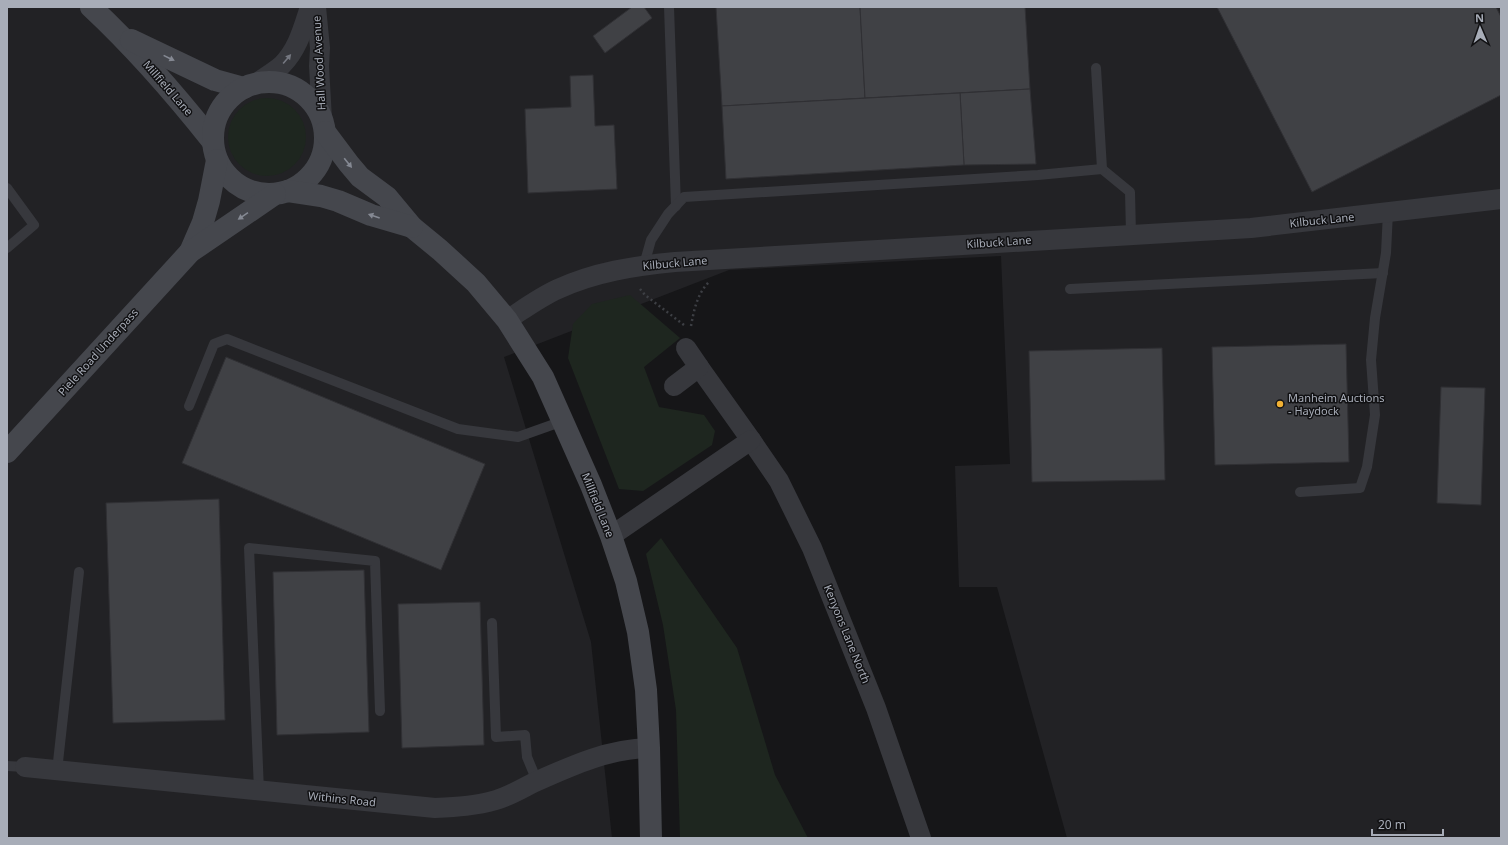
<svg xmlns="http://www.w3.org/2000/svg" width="1508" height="845" font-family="'Noto Sans',sans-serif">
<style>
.built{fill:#222225}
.green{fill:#1e261f}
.building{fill:#404145;stroke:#303034}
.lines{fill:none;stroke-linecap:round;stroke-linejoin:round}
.path{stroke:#3d3f44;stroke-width:2.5;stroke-dasharray:2 3;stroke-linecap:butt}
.lane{stroke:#37383d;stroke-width:10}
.street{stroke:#37383d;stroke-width:20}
.secondary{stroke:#45474d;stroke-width:22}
.oneway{fill:#858993}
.oneway2{fill:#757881}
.poi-dot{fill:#f2b134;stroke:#111113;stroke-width:1.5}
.labels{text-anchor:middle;stroke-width:3;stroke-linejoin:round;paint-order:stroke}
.street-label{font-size:11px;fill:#a8adb8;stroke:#111113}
.poi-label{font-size:11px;fill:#a8adb8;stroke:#111113;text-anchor:start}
</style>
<rect width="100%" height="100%" fill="#161618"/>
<!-- built -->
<polygon class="built" points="7,7 1501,7 1501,838 1067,838 997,587 959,587 955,466 1010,464 1001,256 729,270 504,357 591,642 612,838 7,838"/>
<!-- green -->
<g class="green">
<circle cx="267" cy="137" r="39"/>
<polygon points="630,295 680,338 644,367 659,407 704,415 715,431 712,445 643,491 619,489 568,358 573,324 592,304"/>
<polygon points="661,538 737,648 775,775 808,838 680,838 676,710 663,625 646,554"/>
</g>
<!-- building -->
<g class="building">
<polygon points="632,7 644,7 652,18 605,53 593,36"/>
<polygon points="716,7 860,7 865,98 722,106"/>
<polygon points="860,7 1025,7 1030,89 865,98"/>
<polygon points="1217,7 1496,7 1501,17 1501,95 1312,192"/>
<polygon points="593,75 595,126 614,125 617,189 528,193 525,109 571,107 570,76"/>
<polygon points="1030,89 1036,164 964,165 960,93"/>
<polygon points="960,93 964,165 726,179 722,106"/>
<polygon points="1346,344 1349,462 1215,465 1212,347"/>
<polygon points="1162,348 1165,480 1032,482 1029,351"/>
<polygon points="226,357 485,464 441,570 182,463"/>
<polygon points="1441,387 1485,388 1481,505 1437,503"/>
<polygon points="219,499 225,720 113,723 106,503"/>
<polygon points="364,570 369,732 277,735 273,572"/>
<polygon points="480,602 484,745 402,748 398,604"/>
</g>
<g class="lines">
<!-- path -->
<g class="path">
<polyline points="640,289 645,295 684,325"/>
<path d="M691,326C694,310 697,294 709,282"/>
</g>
<!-- lane -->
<g class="lane">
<polyline points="669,7 676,206"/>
<polyline points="1102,169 1130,192 1131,234"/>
<polyline points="7,188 34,225 7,248"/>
<polyline points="644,265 651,240 668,214 684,197 1038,175 1102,169 1096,68"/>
<polyline points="1070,289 1383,273"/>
<polyline points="189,406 214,344 227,339 458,429 518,437 563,421"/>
<polyline points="1300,492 1360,488 1367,467 1375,415 1371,360 1375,318 1386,253 1388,212"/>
<polyline points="492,623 496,737 525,735 527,757 537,781"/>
<polyline points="7,766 25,767"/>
<polyline points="57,771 79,572"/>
<polyline points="259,791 249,548 375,561 380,711"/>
</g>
<!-- street -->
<g class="street">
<polyline points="316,7 320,48 319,66 322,119"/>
<path d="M257,83C265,77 274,72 282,65C298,49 303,28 310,7"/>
<path d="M507,320C524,309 540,297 558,289C595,272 634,266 675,262L1251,228L1501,199"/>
<polyline points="699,367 751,440 779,481 812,548 876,708 921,838"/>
<polyline points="674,386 699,367 686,348"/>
<polyline points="611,536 751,440"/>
<path d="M25,767L435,808C456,807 476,806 496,800C510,796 523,788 535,782C573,765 608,749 649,748"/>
</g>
<!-- secondary -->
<g class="secondary">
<path d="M91,7C136,49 175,94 213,142"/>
<polyline points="131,40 215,80 244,88"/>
<circle cx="269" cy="138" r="56"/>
<polyline points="325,132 349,164 360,177 387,197 412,227 440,250 476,283 507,320 543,377 591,485 611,536 626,581 638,632 646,690 649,748 651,838"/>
<polyline points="288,191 321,196 338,201 371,215 412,227"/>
<polyline points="190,252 203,222 209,201 217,160"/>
<polyline points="7,452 190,252 275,194"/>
</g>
</g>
<!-- one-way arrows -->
<defs><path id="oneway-solid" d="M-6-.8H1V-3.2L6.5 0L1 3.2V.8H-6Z"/></defs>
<g class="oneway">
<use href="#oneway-solid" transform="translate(169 58) rotate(26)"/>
<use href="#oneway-solid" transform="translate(348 163) rotate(51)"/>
<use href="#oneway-solid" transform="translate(243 216) rotate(146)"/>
<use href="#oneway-solid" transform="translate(374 216) rotate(-161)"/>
</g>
<use class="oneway2" href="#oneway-solid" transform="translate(287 59) rotate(-50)"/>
<!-- markers -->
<circle class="poi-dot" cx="1280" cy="404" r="4"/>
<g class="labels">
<!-- street labels -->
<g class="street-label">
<text transform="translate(319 63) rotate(-93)" y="4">Hall Wood Avenue</text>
<text transform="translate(168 88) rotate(49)" y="4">Millfield Lane</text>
<text transform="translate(1322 220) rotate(-6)" y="4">Kilbuck Lane</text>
<text transform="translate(999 242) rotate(-4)" y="4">Kilbuck Lane</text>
<text transform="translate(675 263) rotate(-5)" y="4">Kilbuck Lane</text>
<text transform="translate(98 352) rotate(-48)" y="4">Piele Road Underpass</text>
<text transform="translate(598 505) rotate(68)" y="4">Millfield Lane</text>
<text transform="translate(847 634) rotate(68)" y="4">Kenyons Lane North</text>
<text transform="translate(342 799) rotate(6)" y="4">Withins Road</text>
</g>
<!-- poi labels -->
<g class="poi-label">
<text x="1288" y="402">Manheim Auctions<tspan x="1288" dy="13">- Haydock</tspan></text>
</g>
</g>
<!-- border -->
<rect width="1508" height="845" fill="none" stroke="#a8adb8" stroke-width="16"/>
<!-- north arrow -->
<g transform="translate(1480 28) rotate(358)" stroke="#111113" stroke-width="3" paint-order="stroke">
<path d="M0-3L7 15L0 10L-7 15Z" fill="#a8adb8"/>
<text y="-6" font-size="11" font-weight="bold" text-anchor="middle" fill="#a8adb8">N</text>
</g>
<!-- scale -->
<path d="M1372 829v6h71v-6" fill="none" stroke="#a8adb8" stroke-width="2"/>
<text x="1378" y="829" font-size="12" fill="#a8adb8" stroke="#111113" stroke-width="3" paint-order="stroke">20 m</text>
</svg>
